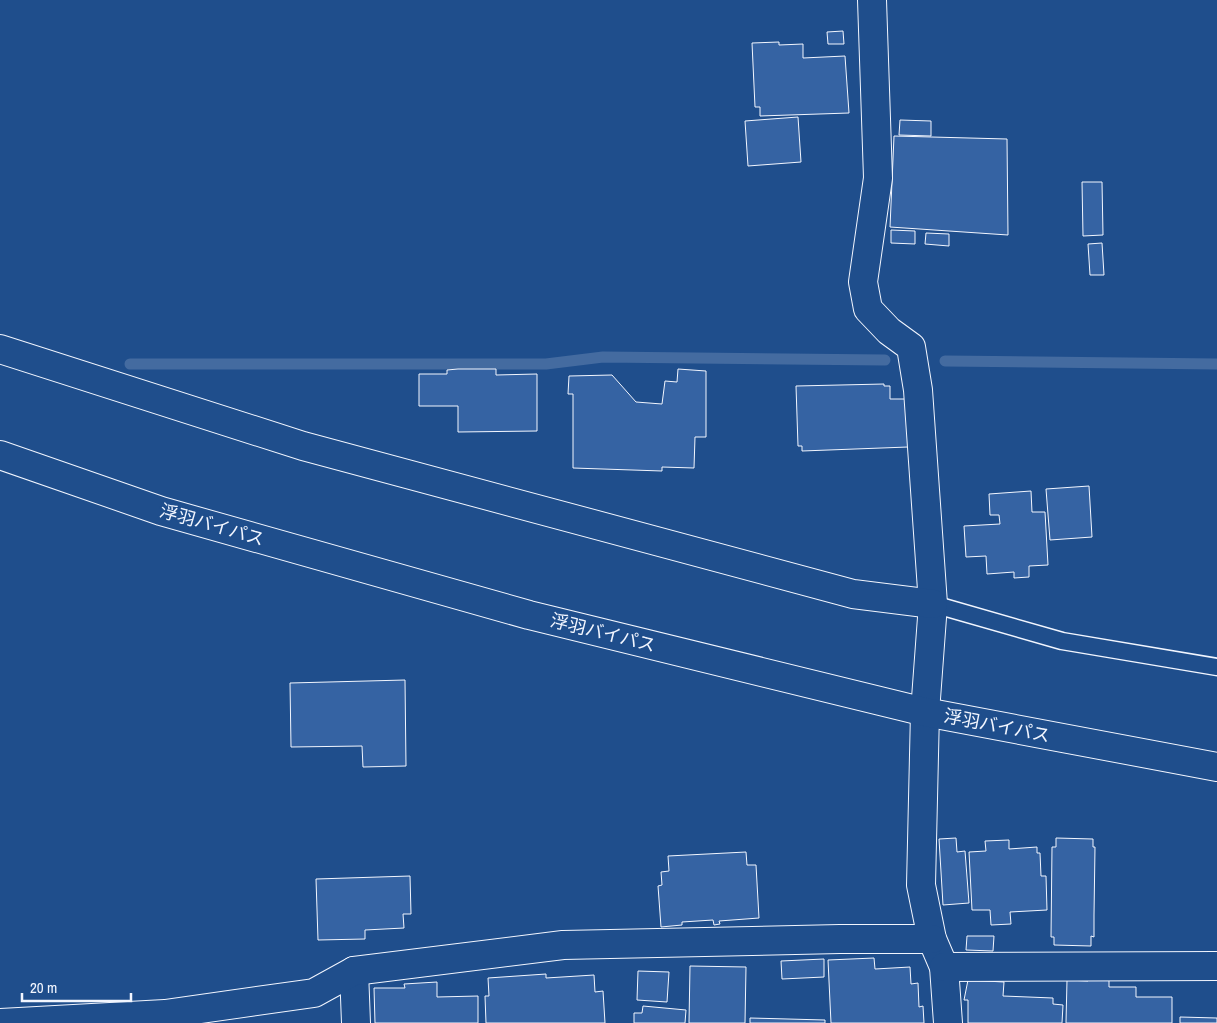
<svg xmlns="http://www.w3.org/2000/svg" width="1217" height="1023" font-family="'Archivo Narrow','Noto Sans JP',sans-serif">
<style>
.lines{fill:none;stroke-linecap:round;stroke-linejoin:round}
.stream{stroke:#446ba0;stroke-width:11}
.building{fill:#3563a3;stroke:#f2f6ff}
.service-casing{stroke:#f2f6ff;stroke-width:19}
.minor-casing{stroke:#f2f6ff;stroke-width:30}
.trunk-casing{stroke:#f2f6ff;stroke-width:30}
.service{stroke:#1f4e8c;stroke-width:16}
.minor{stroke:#1f4e8c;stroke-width:28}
.trunk{stroke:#1f4e8c;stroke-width:28}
.labels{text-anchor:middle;stroke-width:4;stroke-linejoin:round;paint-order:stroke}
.street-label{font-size:18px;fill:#f2f6ff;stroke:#1f4e8c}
</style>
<rect width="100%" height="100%" fill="#1f4e8c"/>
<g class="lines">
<!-- stream -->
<g class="stream">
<polyline points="945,361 1217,364"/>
<polyline points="130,364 546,364 603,357 885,360"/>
</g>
</g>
<!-- building -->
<g class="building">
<polygon points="843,31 844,44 828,44 827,32"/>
<polygon points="779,42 779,45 803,44 803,58 845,56 849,113 760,116 760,107 755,107 752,43"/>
<polygon points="798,117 801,162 748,166 745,121"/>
<polygon points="900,120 931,121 931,136 899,135"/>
<polygon points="894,136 1007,139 1008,235 890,227"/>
<polygon points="1082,182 1102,182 1103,235 1083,236"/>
<polygon points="891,230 915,231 915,244 891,243"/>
<polygon points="926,233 949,234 949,246 925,244"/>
<polygon points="1102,243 1104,275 1090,275 1088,244"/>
<polygon points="458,369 496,369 496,375 537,374 537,431 458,432 458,406 419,406 419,374 447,374 447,370"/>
<polygon points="678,369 706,371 706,437 695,437 694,468 662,467 662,471 573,468 573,394 568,394 569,376 612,375 636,402 662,404 665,381 677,382"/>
<polygon points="884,384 884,386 890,386 890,399 907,399 908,447 802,451 802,446 798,446 796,386"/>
<polygon points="1089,486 1092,537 1050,540 1046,489"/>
<polygon points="1031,491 1032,512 1045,512 1048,565 1029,566 1029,577 1014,578 1014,572 987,574 986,556 966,557 964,526 1000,524 999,515 990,515 989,494"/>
<polygon points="405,680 406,766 363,767 362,746 291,747 290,683"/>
<polygon points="956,838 957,852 965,851 969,903 943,905 939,839"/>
<polygon points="1056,838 1093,839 1093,847 1095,847 1094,915 1094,937 1091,936 1091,946 1054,945 1054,937 1051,937 1052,847 1056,847"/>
<polygon points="1009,840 1009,849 1037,847 1037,853 1040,853 1041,876 1046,876 1047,910 1010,912 1011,924 991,925 990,910 972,910 969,852 986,851 985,841"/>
<polygon points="746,852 747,865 756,865 759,918 719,921 720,924 714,925 713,920 682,922 682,925 661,927 658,886 662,885 661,872 669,871 668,856"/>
<polygon points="410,876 411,914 403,914 404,928 365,930 365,939 318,940 316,879"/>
<polygon points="967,936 994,936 993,951 966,950"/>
<polygon points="874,958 875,969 910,967 911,984 918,983 919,1007 923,1006 924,1023 831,1023 828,960"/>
<polygon points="824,959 824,977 782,979 781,961"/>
<polygon points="690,966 746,967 745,1023 689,1023"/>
<polygon points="638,971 669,972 667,1002 637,1000"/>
<polygon points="546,974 546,978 594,975 595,992 603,991 605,1023 486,1023 485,996 489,996 488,978"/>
<polygon points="1088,979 1109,979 1109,987 1136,987 1136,997 1172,997 1172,1023 1066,1023 1067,980 1088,981"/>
<polygon points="968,980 1004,982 1003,996 1053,998 1053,1004 1063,1005 1062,1023 968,1023 968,1000 964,1000"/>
<polygon points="437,982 437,997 478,996 478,1023 375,1023 374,988 405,988 404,984"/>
<polygon points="643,1006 686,1010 685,1023 634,1023 634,1013 642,1013"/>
<polygon points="1180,1017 1217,1018 1217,1023 1180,1023"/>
<polygon points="750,1018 825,1020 825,1023 750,1023"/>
</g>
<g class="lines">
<defs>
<polyline id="service" points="933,604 1062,641 1217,667"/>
<g id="minor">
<polyline points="872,0 878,178 863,282 868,309 889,331 911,347 918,390 933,604 925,712 921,885 932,939 944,967 948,1023"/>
<polyline points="0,349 303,446 853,594 933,604"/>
<polyline points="944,967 1217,966"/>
<polyline points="354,971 356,1023"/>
<polyline points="0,1023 165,1014 314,993 354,971 563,945 840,939 932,939"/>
</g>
<polyline id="trunk" points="0,455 161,511 529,615 925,712 1217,767"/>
</defs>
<!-- service casing -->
<use href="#service" class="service-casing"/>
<!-- minor casing -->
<use href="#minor" class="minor-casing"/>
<!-- trunk casing -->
<use href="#trunk" class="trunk-casing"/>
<!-- service -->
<use href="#service" class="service"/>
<!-- minor -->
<use href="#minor" class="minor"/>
<!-- trunk -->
<use href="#trunk" class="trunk"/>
</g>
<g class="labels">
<!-- street labels -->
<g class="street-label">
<text transform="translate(212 525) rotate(16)" y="6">浮羽バイパス</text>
<text transform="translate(603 633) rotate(14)" y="6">浮羽バイパス</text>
<text transform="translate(997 726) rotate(11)" y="6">浮羽バイパス</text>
</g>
</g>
<!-- scale -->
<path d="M22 993v8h109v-8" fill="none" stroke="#f2f6ff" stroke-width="2.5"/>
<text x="30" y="993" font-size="15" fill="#f2f6ff" stroke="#1f4e8c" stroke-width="4" paint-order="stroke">20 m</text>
</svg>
